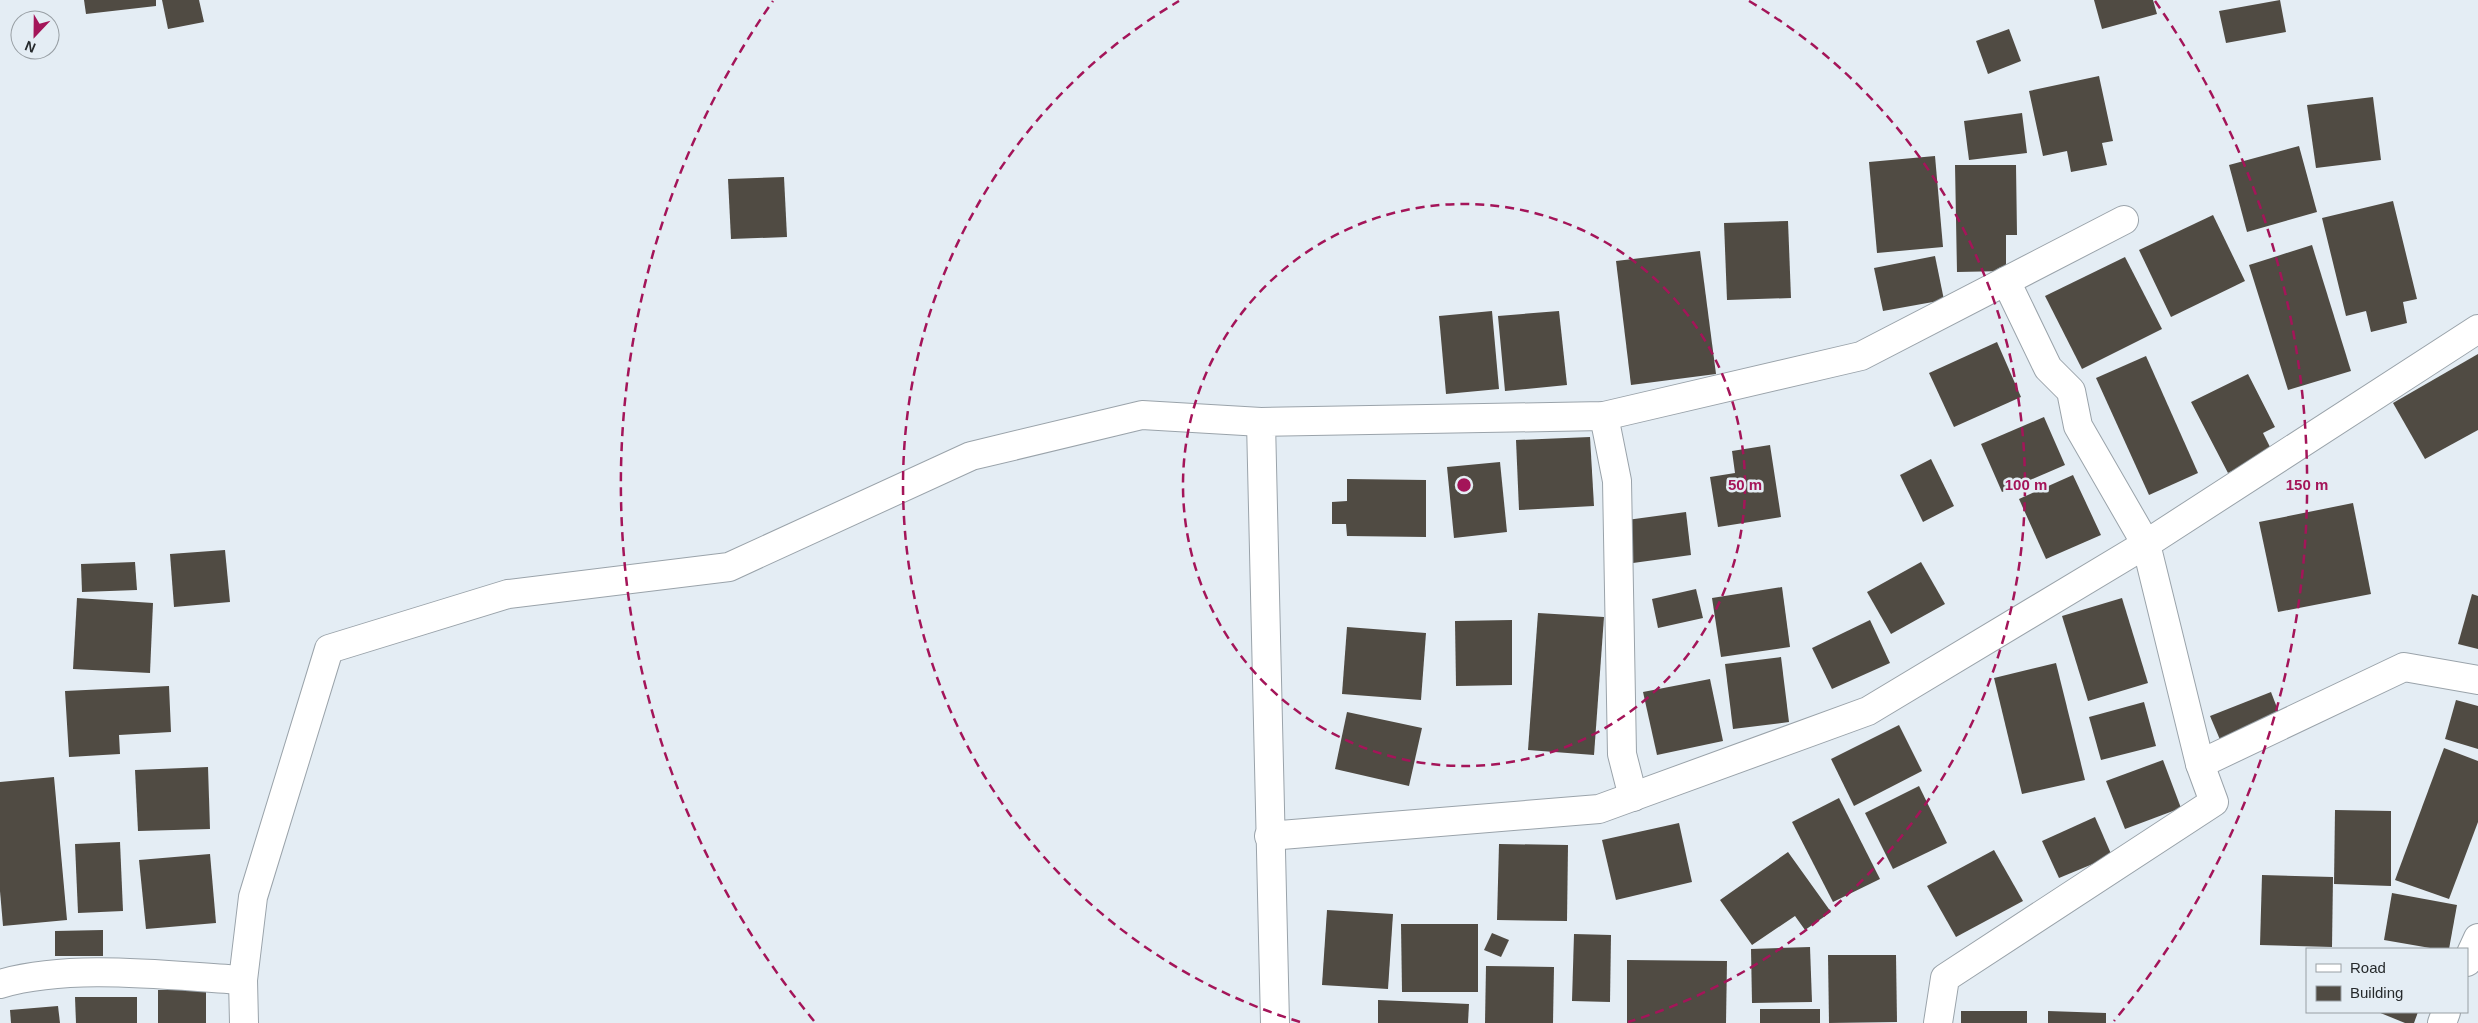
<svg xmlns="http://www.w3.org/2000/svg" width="2478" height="1023" font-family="Arial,sans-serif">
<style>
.building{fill:#504b43}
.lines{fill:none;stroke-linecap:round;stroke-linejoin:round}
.minor-casing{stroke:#9aa3aa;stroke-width:30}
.minor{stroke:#fff;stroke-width:28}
.ring{fill:none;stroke:#a41559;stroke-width:2.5;stroke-dasharray:9 6}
.centre{fill:#a41559;stroke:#e4edf4;stroke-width:2.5}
.ring-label{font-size:15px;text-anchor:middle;font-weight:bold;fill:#a41559;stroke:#e4edf4;stroke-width:5;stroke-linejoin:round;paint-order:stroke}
</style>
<rect width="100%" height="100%" fill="#e4edf4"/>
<!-- building -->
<g class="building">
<polygon points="84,0 156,0 156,6 86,14"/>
<polygon points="162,0 199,0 204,22 168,29"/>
<polygon points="2094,0 2153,0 2157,14 2102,29"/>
<polygon points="2280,0 2286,32 2226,43 2219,11"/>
<polygon points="2009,29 2021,61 1988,74 1976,41"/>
<polygon points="2099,76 2113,141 2102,143 2107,165 2071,172 2067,151 2043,156 2029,91"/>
<polygon points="2373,97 2381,160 2316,168 2307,105"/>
<polygon points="2022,113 2027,153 1969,160 1964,121"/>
<polygon points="2299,146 2317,212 2247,232 2229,165"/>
<polygon points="1935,156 1943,247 1877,253 1869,162"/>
<polygon points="1955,165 2016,165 2017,235 2006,235 2006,271 1957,272"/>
<polygon points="784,177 787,237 731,239 728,179"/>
<polygon points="2393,201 2417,299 2403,302 2407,323 2371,332 2366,311 2346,316 2322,218"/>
<polygon points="2213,215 2245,281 2171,317 2139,250"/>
<polygon points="1788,221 1791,298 1727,300 1724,223"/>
<polygon points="2312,245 2351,371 2288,390 2249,265"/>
<polygon points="1700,251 1716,374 1631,385 1616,261"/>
<polygon points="1935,256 1944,300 1883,311 1874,268"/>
<polygon points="2125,257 2162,329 2082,369 2045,296"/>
<polygon points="1492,311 1499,389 1446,394 1439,316"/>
<polygon points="1559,311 1567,385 1505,391 1498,316"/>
<polygon points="1997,342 2021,397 1954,427 1929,373"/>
<polygon points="2478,354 2478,430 2425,459 2393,403"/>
<polygon points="2146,356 2198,473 2149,495 2096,378"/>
<polygon points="2248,374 2275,427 2263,433 2272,451 2228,473 2191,402"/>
<polygon points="2044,417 2065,465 2002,492 1981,444"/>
<polygon points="1590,437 1594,506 1519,510 1516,440"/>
<polygon points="1770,445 1781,517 1718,527 1710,477 1735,473 1732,451"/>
<polygon points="1931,459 1954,506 1923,522 1900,475"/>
<polygon points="1500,462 1507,532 1454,538 1447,467"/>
<polygon points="2073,475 2101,535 2046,559 2019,499"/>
<polygon points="1347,479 1426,480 1426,537 1347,536 1346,524 1332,524 1332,502 1347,501"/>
<polygon points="2353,503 2371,594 2278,612 2259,522"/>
<polygon points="1686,512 1691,555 1633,563 1627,520"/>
<polygon points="225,550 230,602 174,607 170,554"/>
<polygon points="135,562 137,590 82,592 81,564"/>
<polygon points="1921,562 1945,604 1891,634 1867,592"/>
<polygon points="1782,587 1790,647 1721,657 1712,598"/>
<polygon points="1696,589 1703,618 1658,628 1652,599"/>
<polygon points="2472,594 2478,596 2478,649 2458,644"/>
<polygon points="77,598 153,603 150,673 73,669"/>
<polygon points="2122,598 2148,683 2088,701 2062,616"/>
<polygon points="1538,613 1604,617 1594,755 1528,750"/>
<polygon points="1512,620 1512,685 1456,686 1455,621"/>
<polygon points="1870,620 1890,663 1832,689 1812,648"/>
<polygon points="1347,627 1426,633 1421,700 1342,694"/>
<polygon points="1781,657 1789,722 1733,729 1725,664"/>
<polygon points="2056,663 2085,780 2022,794 1994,678"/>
<polygon points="1710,679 1723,741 1657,755 1643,692"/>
<polygon points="169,686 171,732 119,735 120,754 69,757 65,691"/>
<polygon points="2271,692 2281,718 2221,742 2210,716"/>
<polygon points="2456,700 2478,706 2478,749 2445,739"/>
<polygon points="2144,702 2156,746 2101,760 2089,717"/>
<polygon points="1347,712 1422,728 1409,786 1335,769"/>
<polygon points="1899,725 1922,771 1854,806 1831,759"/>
<polygon points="2444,748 2478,761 2478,822 2449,899 2395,880"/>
<polygon points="2163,760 2181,808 2125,829 2106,781"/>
<polygon points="208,767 210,829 138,831 135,770"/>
<polygon points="54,777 67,920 3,926 0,891 0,782"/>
<polygon points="1919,786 1947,843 1893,869 1865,813"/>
<polygon points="1839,798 1880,879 1833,902 1792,822"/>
<polygon points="2335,810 2391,811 2391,886 2334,884"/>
<polygon points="2095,817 2112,856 2059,878 2042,841"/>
<polygon points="1679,823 1692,882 1616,900 1602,840"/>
<polygon points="120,842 123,911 78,913 75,844"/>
<polygon points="1499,844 1568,845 1567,921 1497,920"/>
<polygon points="1994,850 2023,901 1956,937 1927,886"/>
<polygon points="1788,852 1831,912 1805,930 1795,916 1752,945 1720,900"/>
<polygon points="210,854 216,923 146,929 139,860"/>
<polygon points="2262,875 2333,877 2332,947 2260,945"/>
<polygon points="2392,893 2457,905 2449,949 2436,949 2384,940"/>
<polygon points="1327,910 1393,914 1388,989 1322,985"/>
<polygon points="1401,924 1478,924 1478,992 1402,992"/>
<polygon points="103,930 103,956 55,956 55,931"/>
<polygon points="1492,933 1509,940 1501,957 1484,950"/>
<polygon points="1574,934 1611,935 1610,1002 1572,1001"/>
<polygon points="1810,947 1812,1002 1752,1003 1751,949"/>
<polygon points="1828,955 1896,955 1897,1022 1829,1023"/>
<polygon points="1627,960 1727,961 1726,1023 1627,1023"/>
<polygon points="1486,966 1554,967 1553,1023 1485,1023"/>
<rect x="158" y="990" width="48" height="33"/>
<polygon points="75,997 137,997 137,1023 76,1023"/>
<polygon points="1378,1000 1469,1004 1468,1023 1378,1023"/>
<polygon points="58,1006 60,1023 11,1023 10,1010"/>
<rect x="1760" y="1009" width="60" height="14"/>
<rect x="1961" y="1011" width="66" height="12"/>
<polygon points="2048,1011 2106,1013 2106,1023 2048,1023"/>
<polygon points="2378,1012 2418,1012 2414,1023 2405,1023"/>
</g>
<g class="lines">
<defs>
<g id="minor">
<polyline points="1604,416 1617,481 1622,754 1633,797"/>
<polyline points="2200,764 2404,667 2478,680"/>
<polyline points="1269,836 1599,809 1868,711 2146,544 2478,329"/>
<polyline points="2467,962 2478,938"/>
<polyline points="243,980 244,1023"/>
<path d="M0,984C73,963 168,976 243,980L253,897L329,649L508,594L729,567L971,456L1142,415L1261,422"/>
<polyline points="1275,1023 1261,422 1604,416 1861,356 2124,220"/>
<polyline points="1938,1023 1945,978 2214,802 2200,764 2146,544 2078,426 2071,391 2048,368 2006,281"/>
<polyline points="2442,1023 2446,1012"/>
</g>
</defs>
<!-- minor casing -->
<use href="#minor" class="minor-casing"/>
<!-- minor -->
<use href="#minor" class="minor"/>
</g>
<!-- distance rings -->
<g class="ring">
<circle cx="1464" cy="485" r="281"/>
<path d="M1300 1022A562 562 0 0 1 1179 1M1749 1A562 562 0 0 1 1628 1022"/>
<path d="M814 1021A843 843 0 0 1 773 1M2155 1A843 843 0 0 1 2114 1021"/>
</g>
<circle cx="1464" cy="485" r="8" class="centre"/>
<g class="ring-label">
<text x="1745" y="490">50 m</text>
<text x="2026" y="490">100 m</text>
<text x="2307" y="490">150 m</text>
</g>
<!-- legend -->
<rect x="2306" y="948" width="162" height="65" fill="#e4edf4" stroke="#989fa4"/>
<rect x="2316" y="964" width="25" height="8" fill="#ffffff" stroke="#989fa4"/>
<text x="2350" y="973" font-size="15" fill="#262a2c">Road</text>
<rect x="2316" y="986" width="25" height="15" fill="#504b43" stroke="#989fa4"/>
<text x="2350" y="998" font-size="15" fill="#262a2c">Building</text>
<!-- north arrow -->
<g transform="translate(35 35) rotate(202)"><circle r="24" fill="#e4edf4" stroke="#989fa4"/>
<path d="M0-4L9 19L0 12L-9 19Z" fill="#a41559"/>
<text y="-8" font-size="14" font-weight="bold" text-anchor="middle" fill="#262a2c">N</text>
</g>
</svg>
